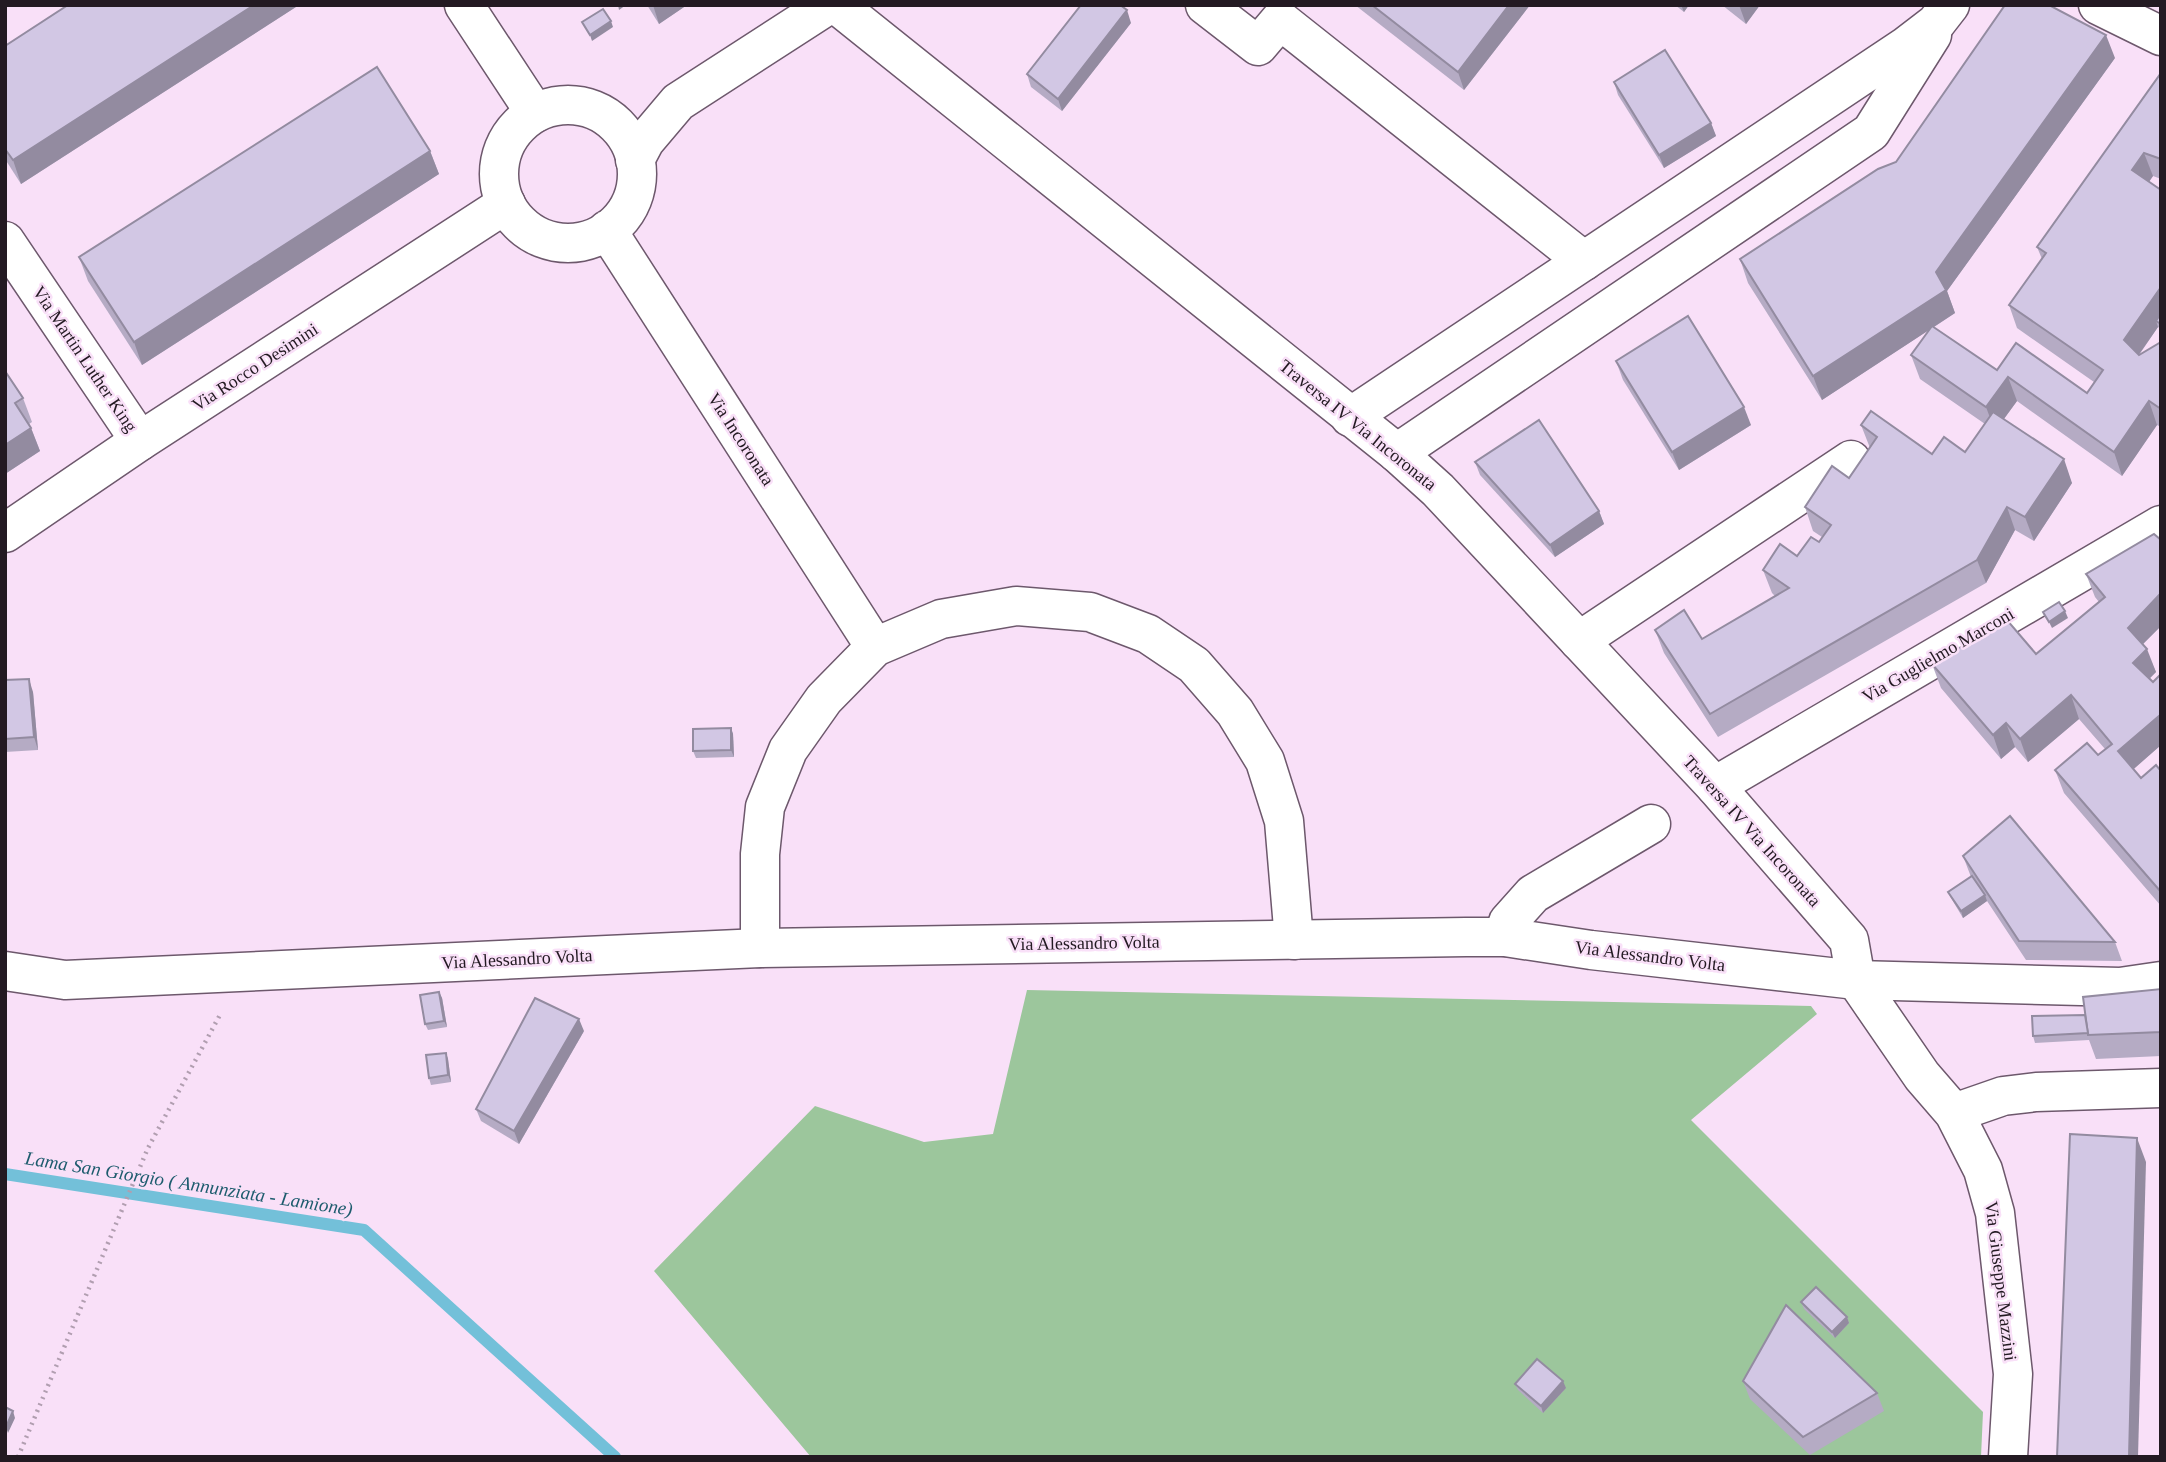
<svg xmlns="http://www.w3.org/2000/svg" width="2166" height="1462" font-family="Georgia,serif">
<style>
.green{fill:#9cc69c}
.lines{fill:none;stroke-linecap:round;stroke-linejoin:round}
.stream{stroke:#73c0d9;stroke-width:12}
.minor-casing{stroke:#6d586c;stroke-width:41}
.path{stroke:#b19eb0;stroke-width:4.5;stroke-dasharray:2 5;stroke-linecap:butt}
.minor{stroke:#fff;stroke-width:38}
.wall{fill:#b5abc4}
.shaded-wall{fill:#938ba0}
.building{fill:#d2c7e4;stroke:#938ba0;stroke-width:2}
.labels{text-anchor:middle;stroke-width:5;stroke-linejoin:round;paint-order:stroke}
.street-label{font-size:18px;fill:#231a22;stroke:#f9e0f8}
.water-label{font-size:19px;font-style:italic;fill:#1e5c6e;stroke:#f9e0f8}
</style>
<rect width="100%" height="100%" fill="#f9e0f8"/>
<!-- green -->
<polygon class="green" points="1027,990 1811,1006 1817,1014 1691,1120 1983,1412 1981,1457 811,1457 654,1271 815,1106 924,1142 993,1134"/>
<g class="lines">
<!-- stream -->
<polyline class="stream" points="5,1174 364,1230 615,1457"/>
<defs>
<g id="minor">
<polyline points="464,5 535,113"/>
<polyline points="837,5 1397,453 1438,490 1715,786 1849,940 1856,980 1922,1076 1954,1113 1983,1170 1995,1213 2013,1374 2008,1457"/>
<polyline points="1205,5 1258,46 1280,20 1584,261"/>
<polyline points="2098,5 2161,36"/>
<circle cx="568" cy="174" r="69"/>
<polyline points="635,160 645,141 678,102 828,5"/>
<polyline points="607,230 875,647"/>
<polyline points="5,241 140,441"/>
<polyline points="1350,417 1906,46 1936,23 1950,5"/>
<polyline points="1397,453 1871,132 1932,35"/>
<polyline points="5,533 140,441 506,204"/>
<polyline points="1579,641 1851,460"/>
<polyline points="1715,786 2161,525"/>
<polyline points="1505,937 1508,922 1533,894 1651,824"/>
<polyline points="760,948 760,854 765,807 788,750 824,699 875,647 941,619 1016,606 1090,612 1148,634 1194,665 1235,712 1265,761 1284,821 1294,940"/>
<polyline points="5,971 65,980 760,948 1466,937 1505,937 1591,950 1856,980 2120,987 2161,981"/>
<polyline points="1954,1113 2003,1096 2036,1092 2161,1088"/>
</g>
</defs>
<!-- minor casing -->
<use href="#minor" class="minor-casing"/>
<!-- path -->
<polyline class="path" points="18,1457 148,1148 221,1013"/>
<!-- minor -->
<use href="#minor" class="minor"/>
</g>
<!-- wall -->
<g class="wall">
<polygon points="68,5 299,5 21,184 5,159 5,46"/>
<polygon points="647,5 687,5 659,24"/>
<polygon points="1355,5 1530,5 1464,90"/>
<polygon points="1675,5 1689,5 1684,12"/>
<polygon points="1722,5 1760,5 1746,24"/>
<polygon points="1131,23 1062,111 1031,87 1027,74"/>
<polygon points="2115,58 1947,291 1955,313 1934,327 1997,370 2087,393 2094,382 2017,328 2009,305 2042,259 2037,247 2161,73 2161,179 2153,176 2149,182 2161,190 2161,329 2158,327 2139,355 2161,342 2161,427 2157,425 2122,476 2017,401 2004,419 2072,483 2034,541 2015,530 1986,583 1718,737 1664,653 1655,630 1702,639 1775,596 1772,593 1763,570 1797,556 1819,542 1822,537 1813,531 1805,507 1849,478 1870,448 1861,425 1932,454 1965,452 1985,424 1920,379 1911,355 1929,330 1822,400 1748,283 1740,259 1896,162"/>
<polygon points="1614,82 1711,123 1716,136 1664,168 1618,95"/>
<polygon points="430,151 439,174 142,365 88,281 79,257"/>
<polygon points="1616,361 1751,425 1679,470 1623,380"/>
<polygon points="5,371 23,398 32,422 29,424 31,428 40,451 5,474"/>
<polygon points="1475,462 1599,511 1604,524 1555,557 1480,475"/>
<polygon points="2086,574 2161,626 2143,644 2156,672 2150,678 2153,682 2161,674 2161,745 2133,769 2141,778 2161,771 2161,906 2064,793 2055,770 2098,755 2105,749 2079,719 2028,762 2015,747 2001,759 1941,688 1932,664 2036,654 2099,602 2095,597"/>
<polygon points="5,680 33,692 38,750 5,752"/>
<polygon points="731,728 733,734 734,757 696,758 693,751"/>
<polygon points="1963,856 2115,942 2122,961 2026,960 1987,901 1963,918 1951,898 1948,892 1971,877"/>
<polygon points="2161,989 2161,1056 2096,1059 2089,1040 2035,1043 2033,1036 2085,1015"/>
<polygon points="439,992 442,998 447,1027 428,1030 425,1024"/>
<polygon points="584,1031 519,1144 481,1121 476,1109"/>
<polygon points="446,1053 448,1059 451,1082 431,1085 429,1078"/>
<polygon points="1801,1302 1847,1317 1849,1323 1835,1338 1804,1309"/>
<polygon points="1743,1381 1877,1393 1884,1411 1810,1455 1750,1399"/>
<polygon points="1515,1384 1566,1388 1543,1413 1518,1390"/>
</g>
<!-- shaded-wall -->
<g class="shaded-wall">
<polygon points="254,5 299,5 21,184 13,160"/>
<polygon points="618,5 626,5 619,10"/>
<polygon points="653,5 687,5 659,24"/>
<polygon points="1509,5 1530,5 1464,90 1458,72"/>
<polygon points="1681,5 1689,5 1684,12"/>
<polygon points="1739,5 1760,5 1746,24"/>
<polygon points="1127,10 1131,23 1062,111 1058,99"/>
<polygon points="611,21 613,27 592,41 590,35"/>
<polygon points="2106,35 2115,58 1947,291 1955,313 1822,400 1813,376 1936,272"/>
<polygon points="1711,123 1716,136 1664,168 1659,155"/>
<polygon points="430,151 439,174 142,365 134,342"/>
<polygon points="2144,153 2153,176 2141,193 2132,170"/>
<polygon points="2161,287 2161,323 2156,321 2158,327 2133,363 2124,340"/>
<polygon points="2008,377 2017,401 1995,431 1986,407"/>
<polygon points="2149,401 2157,425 2122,476 2114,452"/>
<polygon points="1744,407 1751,425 1679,470 1672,452"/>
<polygon points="31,428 40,451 5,474 5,445"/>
<polygon points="2064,459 2072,483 2034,541 2025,517"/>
<polygon points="2007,507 2015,530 1986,583 1977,560"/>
<polygon points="1599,511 1604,524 1555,557 1550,545"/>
<polygon points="2161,593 2161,626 2136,651 2128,628"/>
<polygon points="2065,611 2068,618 2052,628 2049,622"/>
<polygon points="2147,649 2156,672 2142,686 2133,663"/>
<polygon points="29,679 33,692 38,750 34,737"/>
<polygon points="2071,695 2079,719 2028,762 2020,739"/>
<polygon points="2160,715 2161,745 2127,775 2118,751"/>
<polygon points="2006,723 2015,747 2001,759 1993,735"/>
<polygon points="731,728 733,734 734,757 731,750"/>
<polygon points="1985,895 1987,901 1963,918 1961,911"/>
<polygon points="439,992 442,998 447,1027 444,1021"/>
<polygon points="579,1019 584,1031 519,1144 514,1131"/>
<polygon points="446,1053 448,1059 451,1082 448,1075"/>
<polygon points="2137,1138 2146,1162 2138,1457 2129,1457"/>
<polygon points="1847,1317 1849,1323 1835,1338 1832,1332"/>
<polygon points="1563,1381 1566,1388 1543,1413 1541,1406"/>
<polygon points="13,1411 15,1418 8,1433 6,1427"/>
</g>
<!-- building -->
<g class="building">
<polygon points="68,5 254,5 13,160 5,149 5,46"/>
<polygon points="1081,5 1120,5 1127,10 1058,99 1027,74"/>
<polygon points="1372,5 1509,5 1458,72"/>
<polygon points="2005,5 2049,5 2106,35 1936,272 1946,290 1813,376 1740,259 1878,169 1896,162"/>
<polygon points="603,9 611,21 590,35 582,22"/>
<polygon points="1665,50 1711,123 1659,155 1614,82"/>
<polygon points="377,67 430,151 134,342 79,257"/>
<polygon points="2161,73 2161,159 2144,153 2132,170 2161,190 2161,287 2124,340 2139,355 2161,342 2161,409 2149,401 2114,452 2008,377 1986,407 1911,355 1932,326 1997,370 2016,343 2087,393 2103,370 2009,305 2046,253 2037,247"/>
<polygon points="2161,313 2161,324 2156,321"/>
<polygon points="1688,316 1744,407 1672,452 1616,361"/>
<polygon points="5,371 23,398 15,403 31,428 5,445"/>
<polygon points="1871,411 1932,454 1944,437 1965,452 1993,412 2064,459 2025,517 2007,507 1977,560 1710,714 1655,630 1684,610 1702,639 1789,588 1763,570 1780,544 1797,556 1811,537 1819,542 1831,525 1805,507 1832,466 1849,478 1877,437 1861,425"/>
<polygon points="1539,420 1599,511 1550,545 1475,462"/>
<polygon points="2154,534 2161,540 2161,593 2128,628 2147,649 2133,663 2153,682 2161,674 2161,716 2160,715 2118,751 2141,778 2156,765 2161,771 2161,892 2055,770 2087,743 2098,755 2112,744 2071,695 2020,739 2006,723 1993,735 1932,664 2007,620 2036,654 2105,597 2086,574"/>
<polygon points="2059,602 2065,611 2049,622 2043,612"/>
<polygon points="29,679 34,737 5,739 5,680"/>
<polygon points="731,728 731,750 693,751 693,729"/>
<polygon points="2010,816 2115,942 2019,941 1963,856"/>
<polygon points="1972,876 1985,895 1961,911 1948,892"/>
<polygon points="2161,989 2161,1032 2088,1035 2083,997"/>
<polygon points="439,992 444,1021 425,1024 420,995"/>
<polygon points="535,998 579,1019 514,1131 476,1109"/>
<polygon points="2085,1015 2088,1033 2033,1036 2032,1016"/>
<polygon points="446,1053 448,1075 429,1078 426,1055"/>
<polygon points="2070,1134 2137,1138 2129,1457 2057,1457"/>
<polygon points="1816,1287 1847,1317 1832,1332 1801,1302"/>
<polygon points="1786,1305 1877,1393 1803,1437 1743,1381"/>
<polygon points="1537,1359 1563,1381 1541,1406 1515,1384"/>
<polygon points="5,1407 13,1411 6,1427 5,1426"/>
</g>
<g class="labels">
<!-- street labels -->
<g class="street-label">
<text transform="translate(85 359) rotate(56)" y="6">Via Martin Luther King</text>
<text transform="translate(255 367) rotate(-33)" y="6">Via Rocco Desimini</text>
<text transform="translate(1358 425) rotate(39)" y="6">Traversa IV Via Incoronata</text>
<text transform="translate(741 439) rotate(57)" y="6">Via Incoronata</text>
<text transform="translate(1938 655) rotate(-30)" y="6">Via Guglielmo Marconi</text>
<text transform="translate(1752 831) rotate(48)" y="6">Traversa IV Via Incoronata</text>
<text transform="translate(1084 943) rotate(-1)" y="6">Via Alessandro Volta</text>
<text transform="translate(1650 956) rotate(7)" y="6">Via Alessandro Volta</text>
<text transform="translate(517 959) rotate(-3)" y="6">Via Alessandro Volta</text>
<text transform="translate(2001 1281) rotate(83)" y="6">Via Giuseppe Mazzini</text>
</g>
<!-- water labels -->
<g class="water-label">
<text transform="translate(189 1183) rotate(9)" y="7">Lama San Giorgio ( Annunziata - Lamione)</text>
</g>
</g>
<!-- border -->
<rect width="2166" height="1462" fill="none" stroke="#231a22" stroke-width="14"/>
</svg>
